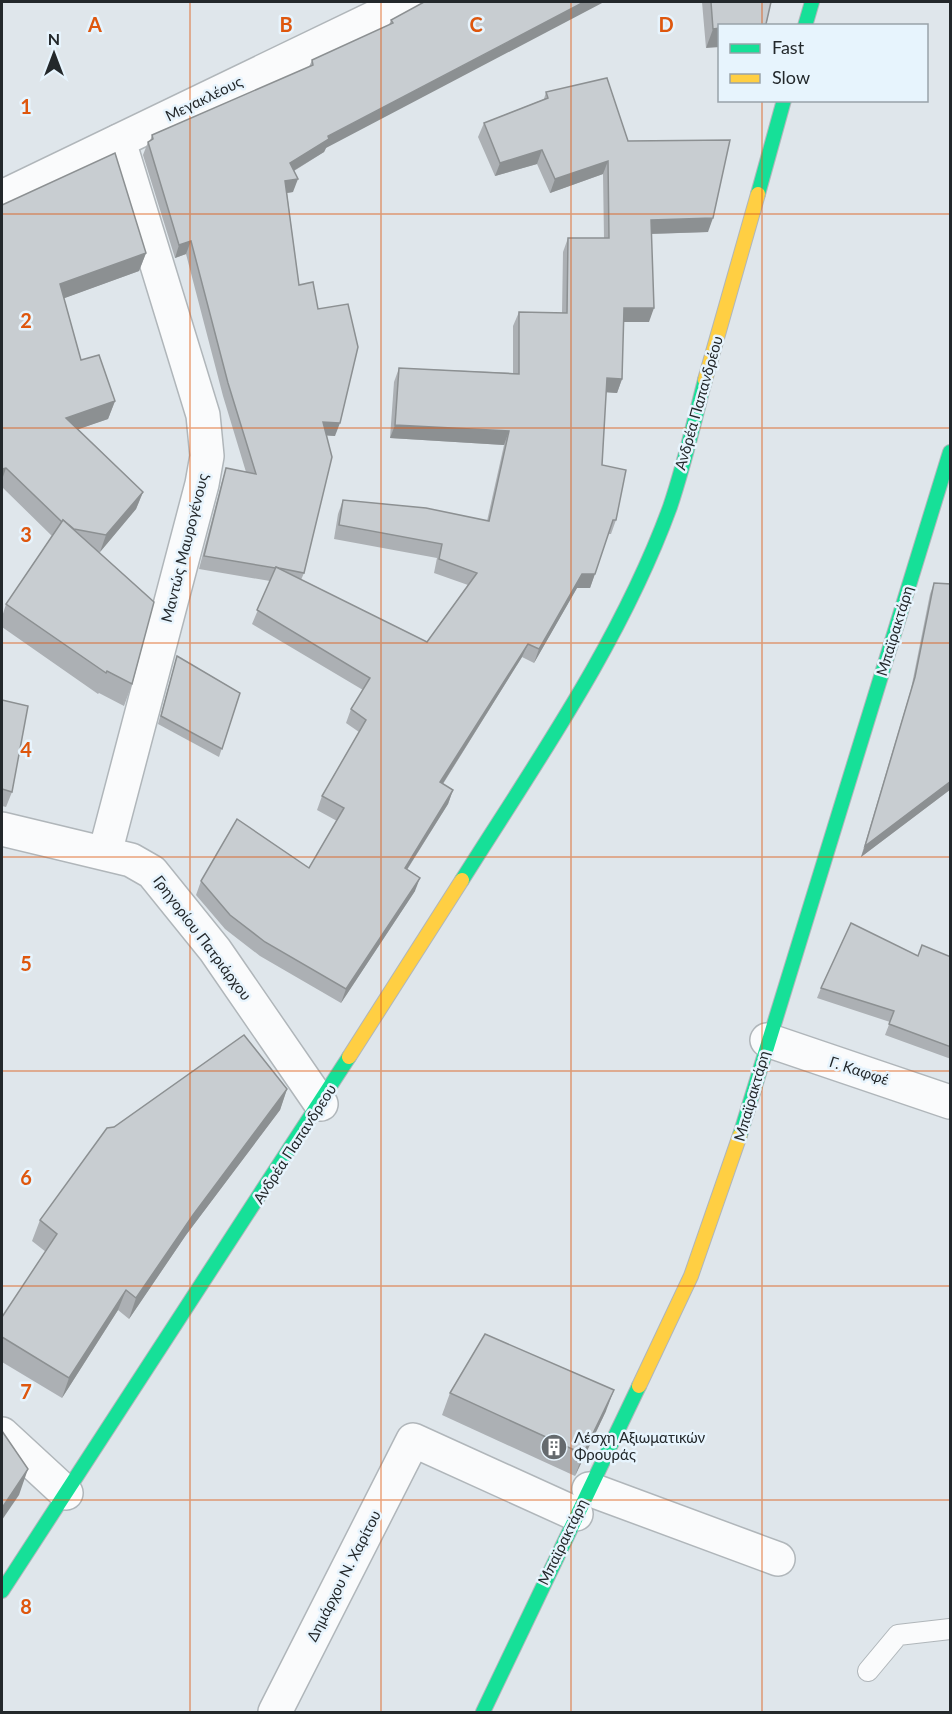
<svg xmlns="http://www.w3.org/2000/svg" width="952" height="1714" font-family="Lato,sans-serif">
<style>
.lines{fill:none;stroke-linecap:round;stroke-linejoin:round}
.lane-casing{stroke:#b0b6ba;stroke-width:22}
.street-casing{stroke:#b0b6ba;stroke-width:36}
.fast-casing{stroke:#b0b6ba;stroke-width:16}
.slow-casing{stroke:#b0b6ba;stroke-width:16}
.lane{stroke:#fafbfc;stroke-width:20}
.street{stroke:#fafbfc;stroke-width:33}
.fast{stroke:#16e098;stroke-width:14}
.slow{stroke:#ffcf43;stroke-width:14}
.wall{fill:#acb0b4}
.shaded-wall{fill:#8c9092}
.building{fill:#c8cdd1;stroke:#8c9092;stroke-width:1.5}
.grid{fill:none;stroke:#de570e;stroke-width:1.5;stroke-opacity:0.55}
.labels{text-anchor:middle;stroke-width:5;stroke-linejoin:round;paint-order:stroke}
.street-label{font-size:15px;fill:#23282b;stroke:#e7f4fd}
.poi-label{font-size:15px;fill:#23282b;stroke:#e7f4fd;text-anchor:start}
.grid-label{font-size:20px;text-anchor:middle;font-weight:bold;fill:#de570e;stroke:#e7f4fd;stroke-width:5;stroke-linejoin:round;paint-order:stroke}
</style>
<rect width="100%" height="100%" fill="#dfe6eb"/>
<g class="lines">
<defs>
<polyline id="lane" points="868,1671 898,1635 950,1629"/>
<g id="street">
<polyline points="2,197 407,2"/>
<polyline points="2,829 131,860 152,872 215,950 321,1104"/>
<polyline points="105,853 202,484 207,456 203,415 119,141"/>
<polyline points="767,1040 950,1102"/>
<polyline points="2,1434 66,1493"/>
<polyline points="589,1489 778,1559"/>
<polyline points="275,1712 413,1440 576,1514"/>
</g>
<g id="fast">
<polyline points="805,26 812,2"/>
<polyline points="758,194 784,100"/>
<path d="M462,880C537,761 621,641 670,507C684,466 694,422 705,380"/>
<polyline points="740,1135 950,452"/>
<polyline points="2,1591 349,1057"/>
<polyline points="483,1712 639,1386"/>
</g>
<g id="slow">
<polyline points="705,380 758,194"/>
<polyline points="349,1057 462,880"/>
<polyline points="639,1386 691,1276 740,1135"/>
</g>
</defs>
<!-- lane casing -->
<use href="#lane" class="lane-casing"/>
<!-- street casing -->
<use href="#street" class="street-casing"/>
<!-- fast casing -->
<use href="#fast" class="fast-casing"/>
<!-- slow casing -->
<use href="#slow" class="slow-casing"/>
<!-- lane -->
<use href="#lane" class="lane"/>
<!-- street -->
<use href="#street" class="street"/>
<!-- fast -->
<use href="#fast" class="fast"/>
<!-- slow -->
<use href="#slow" class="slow"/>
</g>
<!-- wall -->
<g class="wall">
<polygon points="424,2 326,148 324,152 294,171 293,192 287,193 299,285 335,436 326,435 304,573 301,580 427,642 468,585 434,573 437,558 334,539 338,514 343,500 487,521 504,445 390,438 394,382 399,368 513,373 513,326 519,312 562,313 563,252 568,238 604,238 603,174 550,193 537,164 495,176 478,137 484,123 544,99 546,92 628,141 708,232 652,234 649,322 623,322 622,379 617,393 606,392 602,465 616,520 611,534 608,534 590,588 577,588 534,663 522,657 443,784 453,790 448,804 407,870 415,891 341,1003 260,956 225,929 196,895 201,881 309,868 337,821 317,810 322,796 359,732 346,723 351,709 363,690 252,624 270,581 199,569 222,481 226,468 246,472 223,396 186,254 175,258 143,155 148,142 150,141 152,135 309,67 312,60 389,25 391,20"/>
<polygon points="702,2 771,2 766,26 720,26 706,48"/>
<polygon points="2,205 146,253 139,271 64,298 81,360 115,401 108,419 78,429 143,492 136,509 100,552 132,684 124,706 99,693 98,694 2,627 2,617 6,604 52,536 2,487"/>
<polygon points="934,583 951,584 951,789 861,857 911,689 930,594"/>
<polygon points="177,656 240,693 219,757 158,724"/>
<polygon points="2,700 12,792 6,807 2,806"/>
<polygon points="918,956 951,957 951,1059 885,1035 890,1022 817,998 821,988"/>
<polygon points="287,1089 280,1110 186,1235 129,1319 118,1310 62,1398 2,1362 2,1317 46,1252 32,1241 40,1220 114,1127"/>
<polygon points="450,1393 606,1411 575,1476 442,1415"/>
</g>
<!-- shaded-wall -->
<g class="shaded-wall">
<polygon points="584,2 604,2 326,148 324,152 285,176 290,163 328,136"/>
<polygon points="720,28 720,47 706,48 713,29"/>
<polygon points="542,150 537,164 495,176 500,163"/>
<polygon points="608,161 603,174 550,193 555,179"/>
<polygon points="298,179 293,192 280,194 285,181"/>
<polygon points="713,218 708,232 646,234 651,220"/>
<polygon points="191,241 186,254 175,258 179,245"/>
<polygon points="146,253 139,271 54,302 60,284"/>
<polygon points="624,308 654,308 649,322 619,322"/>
<polygon points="607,378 622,379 617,393 602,392"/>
<polygon points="115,401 108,419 59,436 66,418"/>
<polygon points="323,422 340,423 335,436 318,435"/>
<polygon points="395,425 509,431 504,445 390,438"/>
<polygon points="6,468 2,480 2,469"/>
<polygon points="143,492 136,509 100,552 106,535"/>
<polygon points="582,574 595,574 590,588 577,588 534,663 539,649"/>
<polygon points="528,644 522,657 435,796 440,782"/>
<polygon points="951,781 951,789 861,857 865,846"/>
<polygon points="453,790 448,804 399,882 405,868"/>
<polygon points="420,878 415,891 341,1003 346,989"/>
<polygon points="287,1089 280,1110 186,1235 129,1319 136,1298 193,1215"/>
<polygon points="126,1290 118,1310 62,1398 69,1378"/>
<polygon points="614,1390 606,1411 575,1476 583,1454"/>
<polygon points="28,1469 19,1495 2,1520 2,1508"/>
</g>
<!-- building -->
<g class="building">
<polygon points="424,2 584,2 328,136 329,139 290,163 298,179 285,181 299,285 313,282 318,309 348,304 358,347 340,423 323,422 332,457 304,573 279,568 276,567 275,568 204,556 226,468 256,474 228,383 191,241 179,245 148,142 153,139 152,135 313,65 312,60 393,23 391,20"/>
<polygon points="711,2 771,2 766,24 754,26 720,26 720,28 713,29"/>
<polygon points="607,78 628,141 730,140 713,218 651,220 654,308 624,308 622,379 607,378 602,465 626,470 616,520 613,520 595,574 582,574 539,649 528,644 440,782 453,790 405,868 420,878 346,989 265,942 230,915 201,881 237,819 309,868 344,808 322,796 366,720 351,709 370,678 257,610 276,567 427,642 477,573 439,559 442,544 339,525 343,500 426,508 489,521 509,431 395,425 399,368 519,374 519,312 567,313 568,238 609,238 608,161 555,179 542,150 500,163 484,123 548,98 546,92"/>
<polygon points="115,153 146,253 60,284 81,360 99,355 115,401 66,418 143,492 106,535 74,529 63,520 62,522 6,468 2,469 2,205"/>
<polygon points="63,520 154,602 132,684 107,671 106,673 6,604"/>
<polygon points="934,583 951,584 951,781 865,846 915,677"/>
<polygon points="177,656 240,693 222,749 161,716"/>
<polygon points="2,700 28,706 12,792 2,789"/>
<polygon points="851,923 918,956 922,945 951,957 951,1047 889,1024 894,1011 821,988"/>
<polygon points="244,1035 287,1089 193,1215 136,1298 126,1290 69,1378 2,1337 2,1317 57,1234 40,1220 107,1128 114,1127"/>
<polygon points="485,1334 614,1390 583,1454 450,1393"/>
<polygon points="2,1431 28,1469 2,1508"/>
</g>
<!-- grid -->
<path class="grid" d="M190,2V1712M381,2V1712M571,2V1712M762,2V26M762,100V1712M2,214H950M2,428H950M2,643H950M2,857H950M2,1071H950M2,1286H950M2,1500H950"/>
<!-- icons -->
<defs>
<symbol id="building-disc" viewBox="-11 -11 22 22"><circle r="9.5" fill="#656a6e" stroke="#e7f4fd"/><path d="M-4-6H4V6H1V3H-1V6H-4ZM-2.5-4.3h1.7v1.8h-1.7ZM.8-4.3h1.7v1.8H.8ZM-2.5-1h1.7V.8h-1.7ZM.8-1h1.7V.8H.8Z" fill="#fff"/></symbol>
</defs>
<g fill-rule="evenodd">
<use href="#building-disc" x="539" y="1432" width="30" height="30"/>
</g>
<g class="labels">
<!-- street labels -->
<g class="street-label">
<text transform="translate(204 99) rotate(-26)" y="5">Μεγακλέους</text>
<text transform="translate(699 403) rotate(-74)" y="5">Ανδρέα Παπανδρέου</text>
<text transform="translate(185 548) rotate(-76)" y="5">Μαντώς Μαυρογένους</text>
<text transform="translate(895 631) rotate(-73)" y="5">Μπαϊρακτάρη</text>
<text transform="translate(202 938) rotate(53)" y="5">Γρηγορίου Πατριάρχου</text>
<text transform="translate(859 1071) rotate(18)" y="5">Γ. Καφφέ</text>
<text transform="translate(752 1096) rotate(-74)" y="5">Μπαϊρακτάρη</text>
<text transform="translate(295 1144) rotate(-57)" y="5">Ανδρέα Παπανδρεου</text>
<text transform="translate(563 1542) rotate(-64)" y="5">Μπαϊρακτάρη</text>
<text transform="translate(344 1576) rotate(-63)" y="5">Δημάρχου Ν. Χαρίτου</text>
</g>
<!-- poi labels -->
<g class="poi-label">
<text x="574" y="1443">Λέσχη Αξιωματικών<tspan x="574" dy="17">Φρουράς</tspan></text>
</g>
</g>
<g class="grid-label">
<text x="95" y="32">A</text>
<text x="286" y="32">B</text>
<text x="476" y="32">C</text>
<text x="666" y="32">D</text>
<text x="26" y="114">1</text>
<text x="26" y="328">2</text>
<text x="26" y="542">3</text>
<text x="26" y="757">4</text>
<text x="26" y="971">5</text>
<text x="26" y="1185">6</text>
<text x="26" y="1399">7</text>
<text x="26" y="1614">8</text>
</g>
<!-- border -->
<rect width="952" height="1714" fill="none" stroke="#23282b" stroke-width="6"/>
<!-- legend -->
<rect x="718" y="24" width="210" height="78" fill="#e7f4fd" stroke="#99a2a9" stroke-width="1.5"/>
<rect x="730" y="44" width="30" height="9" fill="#16e098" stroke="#99a2a9" stroke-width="1.5"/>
<text x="772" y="54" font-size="18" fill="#23282b">Fast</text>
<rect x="730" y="74" width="30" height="9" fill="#ffcf43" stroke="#99a2a9" stroke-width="1.5"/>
<text x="772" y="84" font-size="18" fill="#23282b">Slow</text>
<!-- north arrow -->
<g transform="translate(54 54)" stroke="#e7f4fd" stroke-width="4.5" paint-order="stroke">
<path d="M0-4.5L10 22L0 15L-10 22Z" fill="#23282b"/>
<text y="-9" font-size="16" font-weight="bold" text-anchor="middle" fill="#23282b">N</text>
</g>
</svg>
